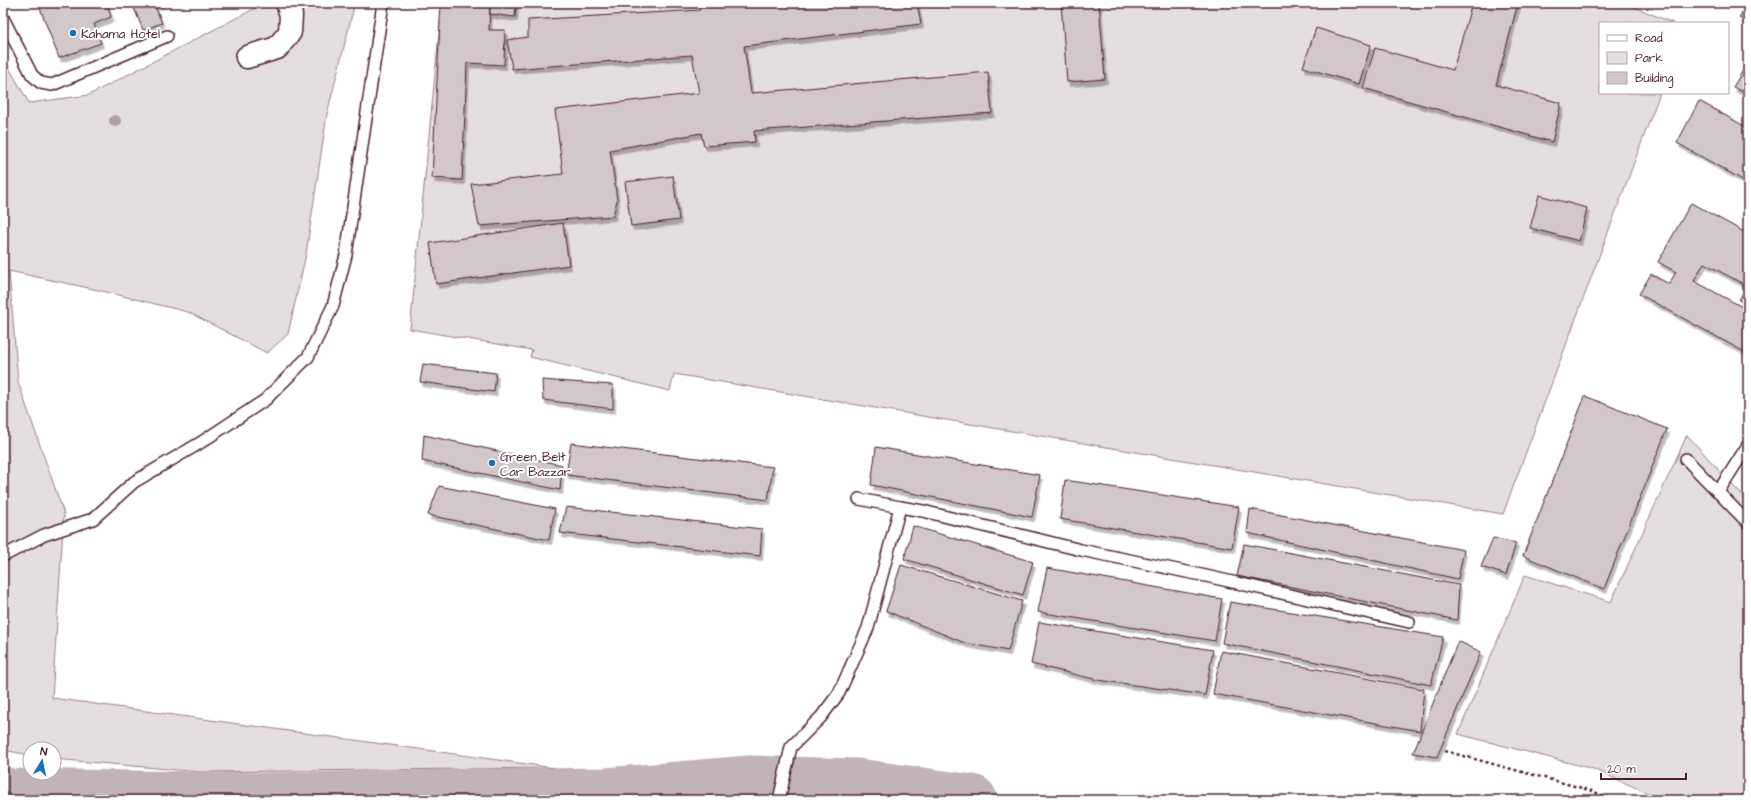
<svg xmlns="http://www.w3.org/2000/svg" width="1751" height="803" font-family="'Architects Daughter',sans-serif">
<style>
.green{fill:#e5dee0;stroke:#987e86}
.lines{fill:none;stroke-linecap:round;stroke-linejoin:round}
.river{stroke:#c1b3b6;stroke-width:51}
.building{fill:#d2c7cb;stroke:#4a1f2b;filter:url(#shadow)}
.lane-casing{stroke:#4a1f2b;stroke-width:14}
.street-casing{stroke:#4a1f2b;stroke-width:25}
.path{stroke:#4a1f2b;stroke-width:2.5;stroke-dasharray:3 3;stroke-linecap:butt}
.lane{stroke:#fff;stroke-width:11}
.street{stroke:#fff;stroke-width:22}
.tree{fill:#b19ea3}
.poi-dot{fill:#1f6fb2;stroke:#fff;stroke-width:1.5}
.labels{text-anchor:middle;stroke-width:4;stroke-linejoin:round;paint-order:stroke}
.poi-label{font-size:13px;fill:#4a1f2b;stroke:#fff;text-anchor:start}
</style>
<defs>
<filter id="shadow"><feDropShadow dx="2.5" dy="4.5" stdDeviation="0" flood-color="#0004"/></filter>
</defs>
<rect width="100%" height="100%" fill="#fff"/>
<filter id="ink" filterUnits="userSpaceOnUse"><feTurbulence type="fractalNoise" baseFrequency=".025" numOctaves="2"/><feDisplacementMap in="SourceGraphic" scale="8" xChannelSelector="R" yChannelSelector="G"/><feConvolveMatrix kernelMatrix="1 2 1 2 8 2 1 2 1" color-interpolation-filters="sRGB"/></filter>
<g filter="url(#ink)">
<!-- green -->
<g class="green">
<polygon points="265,3 355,3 327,114 306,254 288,334 267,353 188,312 98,290 9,271 18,382 64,514 52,698 555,768 201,772 54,759 54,749 30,749 30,755 3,750 3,57 29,103 89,95"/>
<polygon points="442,3 1625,3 1673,23 1600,23 1600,93 1660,93 1503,514 674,374 670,391 530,357 532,350 410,329"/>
<polygon points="1687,435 1748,502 1748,800 1664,800 1593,769 1458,734 1525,575 1611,602"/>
</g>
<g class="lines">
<!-- river -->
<polyline class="river" points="3,792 8,794 259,798 607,793 750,781 857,784 972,800"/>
</g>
<!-- building -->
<g class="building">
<polygon points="38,3 107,3 111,17 94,24 101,43 59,58"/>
<polygon points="132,3 162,3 155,6 162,23 143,30"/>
<polygon points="441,3 490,3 489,30 505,30 504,65 467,63 462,180 432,178"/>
<polygon points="490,3 516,3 515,17 490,14"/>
<polygon points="699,3 748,3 749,6 787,3 917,3 921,24 744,46 751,93 988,72 992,113 754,131 755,142 704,146 701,133 610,150 617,200 613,216 479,226 471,184 563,174 555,110 699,93 692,55 512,69 507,40 528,37 528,20 700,10"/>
<polygon points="1061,3 1099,3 1105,79 1067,82"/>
<polygon points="1472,3 1518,3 1496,85 1561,103 1552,142 1363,88 1375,48 1453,70"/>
<polygon points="1747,3 1748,3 1748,23 1739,18"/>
<polygon points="1316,28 1371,45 1359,84 1303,67"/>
<polygon points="1748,62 1748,95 1733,87"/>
<polygon points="1699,101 1748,128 1748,183 1677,143"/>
<polygon points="673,176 679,220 631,226 625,182"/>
<polygon points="1539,195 1587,208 1579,241 1530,228"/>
<polygon points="1691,203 1748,234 1748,305 1739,300 1747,286 1704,263 1694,281 1748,310 1748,354 1639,294 1651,274 1669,284 1676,272 1658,262"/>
<polygon points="563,223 569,265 436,284 430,243"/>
<polygon points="423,364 496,373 494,392 420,382"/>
<polygon points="542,380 613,385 613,409 543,400"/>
<polygon points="1585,396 1667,429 1604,589 1523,556"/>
<polygon points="424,435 562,465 560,490 422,461"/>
<polygon points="571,443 773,467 768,500 566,475"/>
<polygon points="876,447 1040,475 1032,517 871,485"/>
<polygon points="1065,480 1239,507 1232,548 1060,519"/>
<polygon points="439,486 555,509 549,540 428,515"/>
<polygon points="566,507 762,529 760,556 560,533"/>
<polygon points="1250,509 1464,550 1458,579 1247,533"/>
<polygon points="913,526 1033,562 1023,595 904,559"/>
<polygon points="1493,538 1516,543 1506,575 1481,567"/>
<polygon points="1244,544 1459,585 1457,620 1237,576"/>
<polygon points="901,565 1022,601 1008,651 965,643 886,611"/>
<polygon points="1047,568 1222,599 1215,641 1038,612"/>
<polygon points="1230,602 1443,637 1431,685 1222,643"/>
<polygon points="1039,622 1213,650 1205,695 1098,680 1031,664"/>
<polygon points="1458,641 1481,652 1437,757 1413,753"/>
<polygon points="1221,651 1424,689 1420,731 1213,694"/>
</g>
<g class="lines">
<defs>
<g id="lane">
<polyline points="3,18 32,75 41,83 52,85 167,36"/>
<polyline points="1686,459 1748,523"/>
<polyline points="1718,492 1748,445"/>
<polyline points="900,507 923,511 1081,550 1206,576 1409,622"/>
<polyline points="3,556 44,535 93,519 134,482 200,443 265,400 308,357 333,306 346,255 383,3"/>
<polyline points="779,800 791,747 821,717 839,693 868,628 900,507 859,499"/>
</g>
<polyline id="street" points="247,57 277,48 290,32 291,15 287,3"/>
</defs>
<!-- lane casing -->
<use href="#lane" class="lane-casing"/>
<!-- street casing -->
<use href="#street" class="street-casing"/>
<!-- path -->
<polyline class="path" points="1445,751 1589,790 1614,800"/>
<!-- lane -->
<use href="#lane" class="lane"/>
<!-- street -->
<use href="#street" class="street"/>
</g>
<!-- trees -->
<circle class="tree" cx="115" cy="121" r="6"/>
</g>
<!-- markers -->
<g class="poi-dot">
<circle cx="73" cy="33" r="4"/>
<circle cx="492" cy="463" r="4"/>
</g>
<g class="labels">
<!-- poi labels -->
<g class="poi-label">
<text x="81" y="38">Kahama Hotel</text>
<text x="500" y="461">Green Belt<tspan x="500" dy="15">Car Bazzar</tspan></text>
</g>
</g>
<!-- margin -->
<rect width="1751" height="803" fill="none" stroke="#fff" stroke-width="16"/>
<rect x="8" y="8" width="1735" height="787" fill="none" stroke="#4a1f2b" stroke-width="1.5" filter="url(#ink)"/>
<!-- legend -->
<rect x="1599" y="22" width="130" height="72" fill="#ffffff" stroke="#b7a5aa"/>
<rect x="1607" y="35" width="20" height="6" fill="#ffffff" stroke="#b7a5aa"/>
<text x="1635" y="42" font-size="12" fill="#4a1f2b">Road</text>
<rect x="1607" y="52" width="20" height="12" fill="#e5dee0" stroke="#b7a5aa"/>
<text x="1635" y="62" font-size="12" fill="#4a1f2b">Park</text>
<rect x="1607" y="72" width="20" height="12" fill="#d2c7cb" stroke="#b7a5aa"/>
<text x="1635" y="82" font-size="12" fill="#4a1f2b">Building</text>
<!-- north arrow -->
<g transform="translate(42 761) rotate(10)"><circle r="19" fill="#ffffff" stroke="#b7a5aa"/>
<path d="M0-3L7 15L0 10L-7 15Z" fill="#1f6fb2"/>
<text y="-6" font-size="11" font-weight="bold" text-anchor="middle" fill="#4a1f2b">N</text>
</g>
<!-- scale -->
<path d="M1601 773v6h85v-6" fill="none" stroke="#4a1f2b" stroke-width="2"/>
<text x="1607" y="773" font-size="12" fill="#4a1f2b" stroke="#ffffff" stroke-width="3" paint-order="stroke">20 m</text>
</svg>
